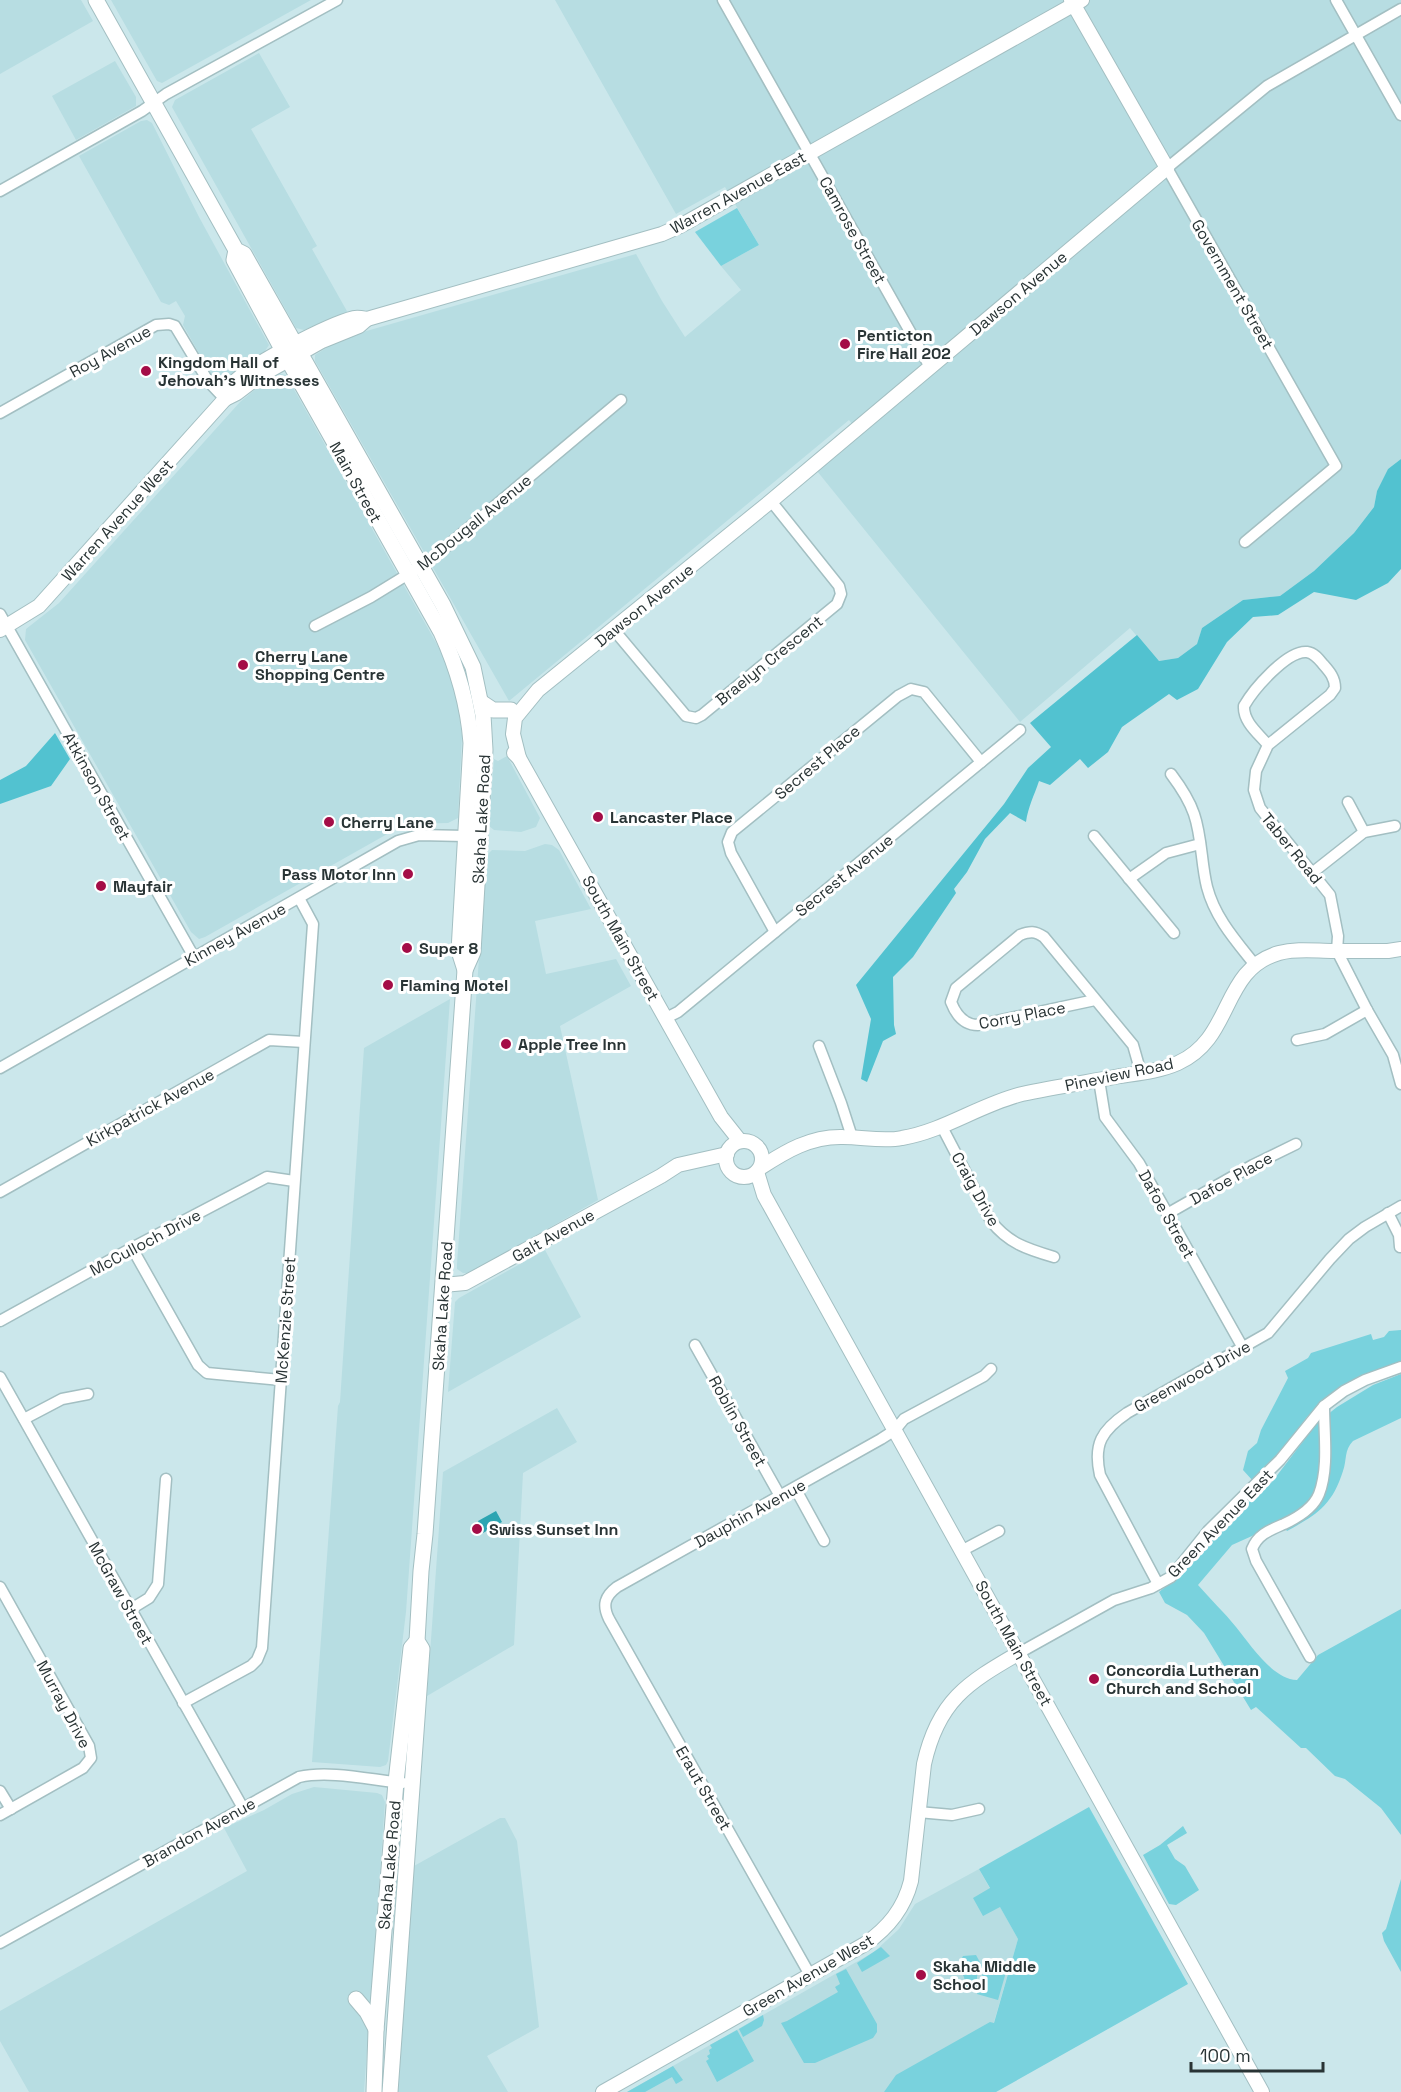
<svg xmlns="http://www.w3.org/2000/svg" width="1401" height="2092" font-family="'Space Grotesk',sans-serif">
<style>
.built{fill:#b7dde2}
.green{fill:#79d2dd}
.forest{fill:#52c2d0}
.water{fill:#2da5b2}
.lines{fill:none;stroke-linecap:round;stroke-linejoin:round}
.minor-casing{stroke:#a3bfc2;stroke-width:13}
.tertiary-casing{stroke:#a3bfc2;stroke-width:16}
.secondary-casing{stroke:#a3bfc2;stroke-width:17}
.minor{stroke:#fff;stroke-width:10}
.tertiary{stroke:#fff;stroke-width:14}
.secondary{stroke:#fff;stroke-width:15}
.poi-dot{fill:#a40d47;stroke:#fff;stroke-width:2}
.labels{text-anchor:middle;stroke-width:6;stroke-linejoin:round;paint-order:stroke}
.street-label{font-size:16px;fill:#293435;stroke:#fff}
.poi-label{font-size:16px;font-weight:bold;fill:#293435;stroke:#fff;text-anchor:start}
</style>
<rect width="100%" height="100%" fill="#cbe7eb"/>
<!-- built -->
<g class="built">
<polygon points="0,0 81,0 93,21 0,74"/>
<polygon points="111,0 311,0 162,83 157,81"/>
<polygon points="555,0 1401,0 1401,459 1388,469 1377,491 1374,507 1354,533 1314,571 1280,596 1243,600 1202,628 1197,644 1178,658 1159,661 1156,659 1130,628 1020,722 817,471 861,435 849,420 509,701 315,361 315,355 336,342 363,332 636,254 662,301 685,337 741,290 721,266 759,245 725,187 676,214"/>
<polygon points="259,53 290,107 251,129 317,246 312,249 348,313 304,330 296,328 172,107 175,100"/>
<polygon points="115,61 136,97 136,106 76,140 52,96"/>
<polygon points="147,120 152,123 199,217 269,345 263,354 244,365 225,381 217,379 216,381 212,376 183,325 185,316 176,301 169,305 161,302 79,156 141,121"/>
<polygon points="281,374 286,375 444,657 457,700 462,736 458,818 448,823 405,824 205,937 199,939 191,932 25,640 26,629 59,603 240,402 263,383"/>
<polygon points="507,756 540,818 536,827 521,832 494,830 489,826 494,759 498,761"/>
<polygon points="545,844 552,845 559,850 591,909 535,921 546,974 616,959 631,986 560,1026 598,1200 470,1273 463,1273 457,1269 457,1264 486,861 488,854 492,850 525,851"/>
<polygon points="450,999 406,1612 388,1761 386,1765 380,1767 312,1762 338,1406 340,1402 364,1048"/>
<polygon points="545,1250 581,1317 448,1392 455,1302 459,1298"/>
<polygon points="557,1408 577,1442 523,1473 514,1645 427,1696 443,1472"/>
<polygon points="314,1787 377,1793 382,1795 385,1802 364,2092 29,2092 0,2041 0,2011 247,1871 224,1828 264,1810 292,1794"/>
<polygon points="500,1818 505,1818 517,1841 539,2027 487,2056 508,2092 398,2092 414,1866"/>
<polygon points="979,1869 1018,1939 989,2039 994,2092 627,2092 874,1952 899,1929 915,1904"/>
</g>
<!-- green -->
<g class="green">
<polygon points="737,208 759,245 721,266 695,232"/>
<polygon points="1401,1330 1401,1362 1362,1376 1329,1395 1307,1417 1279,1454 1253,1481 1243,1470 1248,1451 1257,1443 1261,1430 1288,1378 1285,1371 1308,1358 1311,1353 1371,1334 1373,1340 1384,1337 1389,1331"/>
<path d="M1401,1374V1418L1353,1441C1344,1450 1347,1460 1343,1471C1332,1506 1316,1515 1287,1531L1281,1523L1232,1545L1198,1585C1210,1599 1224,1612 1236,1627C1250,1644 1272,1679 1297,1680L1318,1655L1401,1609V1835L1381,1808L1345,1779L1335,1776L1306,1748H1301L1256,1707L1251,1710L1204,1633L1187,1615L1165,1603L1159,1592L1180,1575L1217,1530L1272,1482L1317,1423L1337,1407L1373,1385Z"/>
<polygon points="1089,1807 1188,1984 996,2092 884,2092 896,2075 990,2022 994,2023 1018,1939 1000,1907 983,1916 973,1898 990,1888 979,1869"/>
<polygon points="1183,1826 1187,1833 1167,1845 1175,1859 1185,1866 1199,1890 1176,1905 1169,1904 1143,1855 1160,1845"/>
<polygon points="1401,1879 1401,1972 1384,1941 1382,1933 1386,1929"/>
<polygon points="881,1947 890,1956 862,1972 857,1963"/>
<polygon points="976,1955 982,1966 977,1976 977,1985 966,1987 964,1977 958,1966 963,1956"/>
<polygon points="987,1959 1008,1965 998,2000 977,1994"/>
<polygon points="846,1969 877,2024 877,2032 873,2038 815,2063 804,2063 781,2023 787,2021 838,1992 835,1987 840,1984 836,1974"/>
<polygon points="763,2015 764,2020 762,2026 743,2037 739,2029"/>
<polygon points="737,2030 754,2061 717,2082 706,2061 709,2059 707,2056 710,2054 709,2050 712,2048 710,2045"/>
<polygon points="673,2066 683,2080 676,2084 672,2077 645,2092 627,2092"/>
</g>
<!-- forest -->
<g class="forest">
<path d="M1401,459V569L1388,583L1356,600L1314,592L1278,615L1253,617L1227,642L1198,689L1177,700L1169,694L1122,727L1108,752L1088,768L1080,759L1050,785L1039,781C1034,796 1028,807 1026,822L1010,813L985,839L967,872L954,889L956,893L913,957L893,977L894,1025L896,1034L883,1041L867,1082L861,1079L871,1019L856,985L1004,804L1028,768L1051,747L1030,723L1137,635L1159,661L1178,658L1197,644L1202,628L1243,600L1280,596L1314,571L1354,533L1374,507L1377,491L1388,469Z"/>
<polygon points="55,733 70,759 51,786 0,804 0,780 26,766"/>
</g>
<!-- water -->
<polygon class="water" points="496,1511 502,1522 483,1533 478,1521"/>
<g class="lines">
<defs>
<g id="minor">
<polyline points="723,0 930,367"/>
<polyline points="1336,0 1401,115"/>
<polyline points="0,191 142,111 166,94 337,0"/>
<polyline points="0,413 156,325 169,324 175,326 208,381 225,399"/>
<polyline points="1245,542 1336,466 1167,168 1267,86 1401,9"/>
<polyline points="0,614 194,957"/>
<polyline points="315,626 371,597 428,562 621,400"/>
<polyline points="614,630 686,716 696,718 702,715 837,604 841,594 839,586 771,501"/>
<path d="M1268,745C1259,734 1243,722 1244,706C1253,690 1287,650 1307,652C1314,653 1318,658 1322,663C1329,671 1335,677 1335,688L1330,695L1268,745L1256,771L1254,790L1260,808L1330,895L1338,936L1337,951L1367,1010L1393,1055L1401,1084"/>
<path d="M1171,774C1180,786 1189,799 1194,814C1202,837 1201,863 1207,887C1215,918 1236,941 1255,965"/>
<polyline points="1348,802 1364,832"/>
<polyline points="1094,836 1174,933"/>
<polyline points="1312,873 1364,832 1395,826"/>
<polyline points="1129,879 1166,853 1200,844"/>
<polyline points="775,932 731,853 728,842 732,832 898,696 911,689 924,692 981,762"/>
<path d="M1095,1000L978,1025C964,1025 956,1015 951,1002L956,988L1020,935C1030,931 1035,931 1044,937L1133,1045L1141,1073"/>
<polyline points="666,1018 678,1012 1020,730"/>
<polyline points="1297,1040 1325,1034 1367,1010"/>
<polyline points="819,1046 841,1103 852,1137"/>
<polyline points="0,1068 398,841 419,835 465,836"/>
<polyline points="1099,1080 1105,1117 1139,1163 1243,1348"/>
<path d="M941,1125L991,1221C1008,1243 1027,1249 1054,1257"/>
<polyline points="0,1192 269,1040 304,1042"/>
<polyline points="1388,1213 1399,1235 1400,1247"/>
<polyline points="1167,1214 1253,1165 1296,1144"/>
<polyline points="132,1248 198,1365 207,1373 281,1380"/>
<polyline points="0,1321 132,1248 267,1177 294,1181"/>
<polyline points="695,1345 780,1496"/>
<polyline points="0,1377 243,1808"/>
<polyline points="24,1419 62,1399 88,1394"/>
<polyline points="795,1488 824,1541"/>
<polyline points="963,1550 999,1531"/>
<path d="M1158,1584L1100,1475C1093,1444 1102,1430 1127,1413L1268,1333L1330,1259L1349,1239L1365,1227L1401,1206"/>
<polyline points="0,1587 89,1746 91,1758 83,1768 0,1815"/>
<polyline points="131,1609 149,1598 158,1584 166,1479"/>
<polyline points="1019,1653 1114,1600 1151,1588 1171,1577 1208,1531 1280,1460 1324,1406 1344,1391 1365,1380 1401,1367"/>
<path d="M1310,1657L1256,1561L1252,1549C1258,1534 1270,1530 1284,1524C1297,1518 1313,1509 1319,1494C1329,1468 1324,1434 1324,1406"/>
<polyline points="183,1703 251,1666 257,1660 262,1648 313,924 299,898"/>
<polyline points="0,1791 11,1809"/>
<polyline points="918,1812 952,1815 979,1809"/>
<path d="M0,1943L299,1777C330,1770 371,1780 403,1783"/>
<path d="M810,1975L609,1619C602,1605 605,1596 617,1587L881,1439L895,1430L904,1419L984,1376L991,1369"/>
</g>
<g id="tertiary">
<polyline points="225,399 237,393 258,377 322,341 359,326 367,319"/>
<path d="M0,630L39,606L225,399C227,395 228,389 231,386C244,367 330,324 354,318C358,317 362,318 367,319L662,234L680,226L1082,0"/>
<polyline points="514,753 519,758 721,1117 740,1141"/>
<polyline points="519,758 513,734 515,718 538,690 771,501 1167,168 1071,0"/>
<circle cx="744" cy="1159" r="18"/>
<path d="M760,1168C786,1151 811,1136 843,1137C863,1137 883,1142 902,1138C944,1131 981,1104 1022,1094C1054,1087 1088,1082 1120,1076C1140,1073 1160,1071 1178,1063C1234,1038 1220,970 1279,953C1297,948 1316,951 1334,951C1352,951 1370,951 1388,951L1401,949"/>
<polyline points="757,1172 764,1195 1262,2092"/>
<polyline points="443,1285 465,1283 661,1176 678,1165 727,1154"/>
<path d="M603,2092L865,1944C888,1928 904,1909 911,1881L924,1764C938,1701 967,1683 1019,1653"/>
</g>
<g id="secondary">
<polyline points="96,0 236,250 244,254 443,605 473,667 483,715 485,750 473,952 465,970"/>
<path d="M236,250L234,260L283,351L441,632C458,669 468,703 471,743L459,951L465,970L425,1534L421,1571L417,1641L422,1649L390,2092"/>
<polyline points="481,702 493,710 511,710"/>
<polyline points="356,1999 367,2012 376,2029"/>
<polyline points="374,2092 376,2030 396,1782 411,1648 417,1641"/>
</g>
</defs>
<!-- minor casing -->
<use href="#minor" class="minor-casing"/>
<!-- tertiary casing -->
<use href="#tertiary" class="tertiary-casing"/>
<!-- secondary casing -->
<use href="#secondary" class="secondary-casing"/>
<!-- minor -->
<use href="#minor" class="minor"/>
<!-- tertiary -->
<use href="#tertiary" class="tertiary"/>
<!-- secondary -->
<use href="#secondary" class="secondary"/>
</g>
<!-- markers -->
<g class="poi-dot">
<circle cx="845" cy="344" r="6"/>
<circle cx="146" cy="371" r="6"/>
<circle cx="243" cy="665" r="6"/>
<circle cx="598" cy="817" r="6"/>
<circle cx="329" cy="822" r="6"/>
<circle cx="408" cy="874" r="6"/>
<circle cx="101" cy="886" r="6"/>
<circle cx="407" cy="948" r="6"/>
<circle cx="388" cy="985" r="6"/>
<circle cx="506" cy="1044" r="6"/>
<circle cx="477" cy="1529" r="6"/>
<circle cx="1094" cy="1679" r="6"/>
<circle cx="921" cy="1975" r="6"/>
</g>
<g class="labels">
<!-- street labels -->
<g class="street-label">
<text transform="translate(738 192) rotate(-29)" y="6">Warren Avenue East</text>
<text transform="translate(853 230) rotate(61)" y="6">Camrose Street</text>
<text transform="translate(1233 284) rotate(60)" y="6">Government Street</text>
<text transform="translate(1018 293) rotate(-40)" y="6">Dawson Avenue</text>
<text transform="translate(110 351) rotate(-29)" y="6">Roy Avenue</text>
<text transform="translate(356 482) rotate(61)" y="6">Main Street</text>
<text transform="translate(117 520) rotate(-48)" y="6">Warren Avenue West</text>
<text transform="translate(474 522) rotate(-39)" y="6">McDougall Avenue</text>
<text transform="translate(644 605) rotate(-39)" y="6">Dawson Avenue</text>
<text transform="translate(769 660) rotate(-39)" y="6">Braelyn Crescent</text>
<text transform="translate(817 762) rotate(-40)" y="6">Secrest Place</text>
<text transform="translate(97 786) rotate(61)" y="6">Atkinson Street</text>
<text transform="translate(481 819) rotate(-87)" y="6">Skaha Lake Road</text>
<text transform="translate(1292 848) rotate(51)" y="6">Taber Road</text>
<text transform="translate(844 875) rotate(-39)" y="6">Secrest Avenue</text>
<text transform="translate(235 934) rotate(-29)" y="6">Kinney Avenue</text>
<text transform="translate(621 938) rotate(61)" y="6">South Main Street</text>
<text transform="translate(1022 1015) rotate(-11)" y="6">Corry Place</text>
<text transform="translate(1119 1074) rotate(-12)" y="6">Pineview Road</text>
<text transform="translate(150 1107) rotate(-29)" y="6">Kirkpatrick Avenue</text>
<text transform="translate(1231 1178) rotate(-29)" y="6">Dafoe Place</text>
<text transform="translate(976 1189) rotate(61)" y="6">Craig Drive</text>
<text transform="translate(1167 1214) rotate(61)" y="6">Dafoe Street</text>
<text transform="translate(553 1235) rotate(-29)" y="6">Galt Avenue</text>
<text transform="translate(145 1242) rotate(-28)" y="6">McCulloch Drive</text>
<text transform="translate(442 1306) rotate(-86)" y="6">Skaha Lake Road</text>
<text transform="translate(285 1320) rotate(-86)" y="6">McKenzie Street</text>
<text transform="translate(1192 1376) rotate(-29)" y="6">Greenwood Drive</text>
<text transform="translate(738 1421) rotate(61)" y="6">Roblin Street</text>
<text transform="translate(750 1513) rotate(-29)" y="6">Dauphin Avenue</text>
<text transform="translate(1220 1523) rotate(-46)" y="6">Green Avenue East</text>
<text transform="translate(121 1593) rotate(61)" y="6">McGraw Street</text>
<text transform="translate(1014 1643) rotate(61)" y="6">South Main Street</text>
<text transform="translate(64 1704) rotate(62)" y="6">Murray Drive</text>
<text transform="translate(704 1788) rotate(60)" y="6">Eraut Street</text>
<text transform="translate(199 1832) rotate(-29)" y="6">Brandon Avenue</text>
<text transform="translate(389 1865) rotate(-85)" y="6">Skaha Lake Road</text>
<text transform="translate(808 1975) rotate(-30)" y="6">Green Avenue West</text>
</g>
<!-- poi labels -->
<g class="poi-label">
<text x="857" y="341">Penticton<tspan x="857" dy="18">Fire Hall 202</tspan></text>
<text x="158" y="368">Kingdom Hall of<tspan x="158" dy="18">Jehovah's Witnesses</tspan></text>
<text x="255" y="662">Cherry Lane<tspan x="255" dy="18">Shopping Centre</tspan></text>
<text x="610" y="823">Lancaster Place</text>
<text x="341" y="828">Cherry Lane</text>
<text x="396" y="880" text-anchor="end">Pass Motor Inn</text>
<text x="113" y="892">Mayfair</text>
<text x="419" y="954">Super 8</text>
<text x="400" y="991">Flaming Motel</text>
<text x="518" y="1050">Apple Tree Inn</text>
<text x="489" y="1535">Swiss Sunset Inn</text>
<text x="1106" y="1676">Concordia Lutheran<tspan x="1106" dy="18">Church and School</tspan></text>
<text x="933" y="1972">Skaha Middle<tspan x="933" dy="18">School</tspan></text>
</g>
</g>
<!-- scale -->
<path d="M1191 2062v9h132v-9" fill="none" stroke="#293435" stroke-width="3"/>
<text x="1200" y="2062" font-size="18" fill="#293435" stroke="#ffffff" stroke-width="4.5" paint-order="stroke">100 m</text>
</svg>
